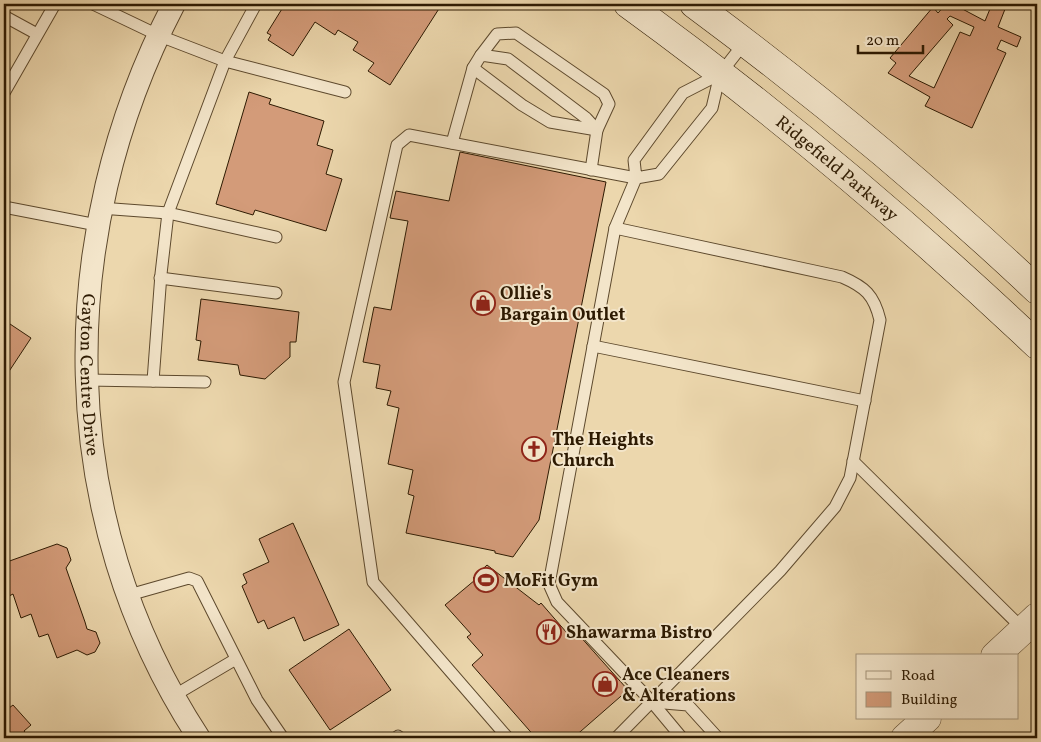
<svg xmlns="http://www.w3.org/2000/svg" width="1041" height="742" font-family="Vollkorn,serif">
<style>
.building{fill:#d39b79;stroke:#2d1a02;fill-rule:evenodd}
.lines{fill:none;stroke-linecap:round;stroke-linejoin:round}
.service-casing{stroke:#5d492d;stroke-width:13}
.minor-casing{stroke:#5d492d;stroke-width:24}
.tertiary-casing{stroke:#5d492d;stroke-width:29}
.secondary-casing{stroke:#2d1a02;stroke-width:29}
.service{stroke:#f3e5ca;stroke-width:11}
.minor{stroke:#f3e5ca;stroke-width:22}
.tertiary{stroke:#f3e5ca;stroke-width:28}
.secondary{stroke:#f3e5ca;stroke-width:28}
.labels{text-anchor:middle;stroke-width:4;stroke-linejoin:round;paint-order:stroke}
.street-label{font-size:18px;fill:#2d1a02;stroke:#f3e5ca}
.poi-label{font-size:18px;font-weight:bold;fill:#2d1a02;stroke:#f3e5ca;text-anchor:start}
</style>
<rect width="100%" height="100%" fill="#ecd7ad"/>
<filter id="stains"><feTurbulence type="fractalNoise" baseFrequency=".004" numOctaves="4"/><feColorMatrix values="0 0 0 0 .2 0 0 0 0 .09 0 0 0 0 .02 0 0 0 .5 -.17"/></filter>
<radialGradient id="worn" r=".72"><stop offset=".6" stop-color="#630" stop-opacity="0"/><stop offset="1" stop-color="#630" stop-opacity=".3"/></radialGradient>
<!-- building -->
<g class="building">
<polygon points="285,4 442,4 390,85 368,71 374,63 353,50 358,42 338,30 335,35 315,22 293,56 268,40 271,35 267,33"/>
<path d="M946,4H953L985,21L992,4H1007L998,27L1021,37L1017,47L1001,40L997,49L1006,53L972,128L925,106L930,97L888,73L896,63L890,58L933,7L938,13ZM950,16L974,27L970,36L960,32L934,88L909,76L953,25L947,19Z"/>
<polygon points="249,92 271,99 269,104 324,121 317,145 333,150 326,174 342,179 326,231 255,210 253,215 216,204"/>
<polygon points="460,152 606,182 539,520 513,557 495,553 495,551 406,533 414,496 408,494 413,470 388,464 399,408 387,405 391,391 376,388 380,365 363,362 374,307 391,310 408,221 390,218 396,191 449,201"/>
<polygon points="201,299 299,312 296,342 290,342 290,357 265,379 240,375 238,365 198,360 201,341 196,340"/>
<polygon points="4,320 31,338 4,379"/>
<polygon points="293,523 339,625 304,641 294,617 268,629 264,620 258,623 242,586 247,583 243,574 269,562 259,539"/>
<polygon points="57,544 67,548 71,560 66,568 85,622 87,629 96,632 100,643 95,652 87,655 77,650 57,658 48,634 39,637 31,614 21,618 13,594 5,598 4,595 4,563"/>
<polygon points="487,565 539,605 541,603 567,633 578,634 628,690 573,738 536,738 472,665 483,655 467,637 471,634 445,605 475,580 473,578"/>
<polygon points="349,629 391,690 330,730 289,670"/>
<polygon points="4,702 9,708 13,705 31,725 24,731 28,736 26,738 4,738"/>
</g>
<g class="lines">
<defs>
<g id="service">
<polyline points="93,4 160,36 225,61 345,92"/>
<polyline points="4,16 37,34"/>
<polyline points="473,68 522,105 550,122 597,130 609,104 604,94 516,33 497,34 481,55"/>
<polyline points="720,74 712,108 659,174 636,178 634,160 683,93 720,74 745,42"/>
<polyline points="4,93 55,4"/>
<polyline points="452,143 473,68 481,55 508,59 586,118 597,130 591,170"/>
<polyline points="4,207 97,225"/>
<polyline points="100,208 168,213 276,237"/>
<path d="M615,228L842,277C865,287 874,295 880,320L850,478L835,507L780,571L616,738"/>
<polyline points="160,278 276,293"/>
<polyline points="593,346 865,401"/>
<polyline points="87,380 205,382"/>
<polyline points="153,381 161,274 168,213 225,61 256,4"/>
<polyline points="853,461 1024,630"/>
<polyline points="129,595 189,578 197,581 257,700 283,738"/>
<polyline points="175,695 236,659"/>
<polyline points="652,702 688,705 718,738"/>
<polyline points="396,738 398,736"/>
<polyline points="508,738 373,582 344,382 397,145 409,135 636,178 615,228 549,584 557,602 652,702 682,738"/>
</g>
<g id="minor">
<path id="s1" d="M174,4C53,236 54,517 199,738"/>
</g>
<g id="tertiary">
<polyline points="995,656 1037,617"/>
<polyline points="905,738 927,718"/>
</g>
<g id="secondary">
<path id="s2" d="M628,4C771,108 908,223 1037,345"/>
<path d="M694,4C814,93 929,188 1037,290"/>
</g>
</defs>
<!-- service casing -->
<use href="#service" class="service-casing"/>
<!-- minor casing -->
<use href="#minor" class="minor-casing"/>
<!-- tertiary casing -->
<use href="#tertiary" class="tertiary-casing"/>
<!-- secondary casing -->
<use href="#secondary" class="secondary-casing"/>
<!-- service -->
<use href="#service" class="service"/>
<!-- minor -->
<use href="#minor" class="minor"/>
<!-- tertiary -->
<use href="#tertiary" class="tertiary"/>
<!-- secondary -->
<use href="#secondary" class="secondary"/>
</g>
<!-- icons -->
<defs>
<symbol id="shop-ring" viewBox="-11 -11 22 22"><circle r="9.5" fill="#f3e5ca" stroke="#8f2418" stroke-width="1.5"/><path d="M-5-2.5h2.3a2.7 3.5 0 0 1 5.4 0H5L5.5 6h-11ZM-1.5-2.5h3a1.5 2.3 0 0 0-3 0Z" fill="#8f2418"/></symbol>
<symbol id="church-ring" viewBox="-11 -11 22 22"><circle r="9.5" fill="#f3e5ca" stroke="#8f2418" stroke-width="1.5"/><path d="M-1.2-6h2.4v3.5h3.3v2.4h-3.3V6h-2.4V-.1h-3.3v-2.4h3.3Z" fill="#8f2418"/></symbol>
<symbol id="stadium-ring" viewBox="-11 -11 22 22"><circle r="9.5" fill="#f3e5ca" stroke="#8f2418" stroke-width="1.5"/><path d="M0-5a6.5 5 0 1 0 0 10a6.5 5 0 1 0 0-10ZM-3.5-1.8h7v3.6h-7Z" fill="#8f2418"/></symbol>
<symbol id="restaurant-ring" viewBox="-11 -11 22 22"><circle r="9.5" fill="#f3e5ca" stroke="#8f2418" stroke-width="1.5"/><path d="M-5-6h1v4h1v-4h1v4h1v-4h1v5L-1.5 .5V6h-2V.5L-5-1ZM5-6V6H3V1.5H1.5Q1.5-4 5-6Z" fill="#8f2418"/></symbol>
</defs>
<g fill-rule="evenodd">
<use href="#shop-ring" x="469" y="289" width="28" height="28"/>
<use href="#church-ring" x="520" y="435" width="28" height="28"/>
<use href="#stadium-ring" x="472" y="566" width="28" height="28"/>
<use href="#restaurant-ring" x="535" y="618" width="28" height="28"/>
<use href="#shop-ring" x="591" y="670" width="28" height="28"/>
</g>
<g class="labels">
<!-- street labels -->
<g class="street-label">
<text dy="6" stroke="none"><textPath href="#s2" startOffset="266">Ridgefield Parkway</textPath></text>
<text dy="6" stroke="none"><textPath href="#s1" startOffset="385">Gayton Centre Drive</textPath></text>
</g>
<!-- poi labels -->
<g class="poi-label">
<text x="500" y="299">Ollie's<tspan x="500" dy="21">Bargain Outlet</tspan></text>
<text x="552" y="445">The Heights<tspan x="552" dy="21">Church</tspan></text>
<text x="504" y="586">MoFit Gym</text>
<text x="566" y="638">Shawarma Bistro</text>
<text x="622" y="680">Ace Cleaners<tspan x="622" dy="21">&amp; Alterations</tspan></text>
</g>
</g>
<!-- margin -->
<rect width="1041" height="742" fill="none" stroke="#ecd7ad" stroke-width="20"/>
<rect x="5" y="5" width="1031" height="732" fill="none" stroke="#2d1a02" stroke-width="2.5"/>
<rect x="10" y="10" width="1021" height="722" fill="none" stroke="#2d1a02"/>
<!-- legend -->
<rect x="856" y="654" width="162" height="65" fill="#f3e5ca" stroke="#a4947a"/>
<rect x="866" y="671" width="25" height="8" fill="#f3e5ca" stroke="#a4947a"/>
<text x="901" y="680" font-size="15" fill="#2d1a02">Road</text>
<rect x="866" y="692" width="25" height="15" fill="#d39b79" stroke="#a4947a"/>
<text x="901" y="704" font-size="15" fill="#2d1a02">Building</text>
<!-- scale -->
<path d="M858 45v8h65v-8" fill="none" stroke="#2d1a02" stroke-width="2.5"/>
<text x="866" y="45" font-size="15" fill="#2d1a02" stroke="#f3e5ca" stroke-width="4" paint-order="stroke">20 m</text>
<rect width="100%" height="100%" filter="url(#stains)"/>
<rect width="100%" height="100%" fill="url(#worn)"/>
</svg>
